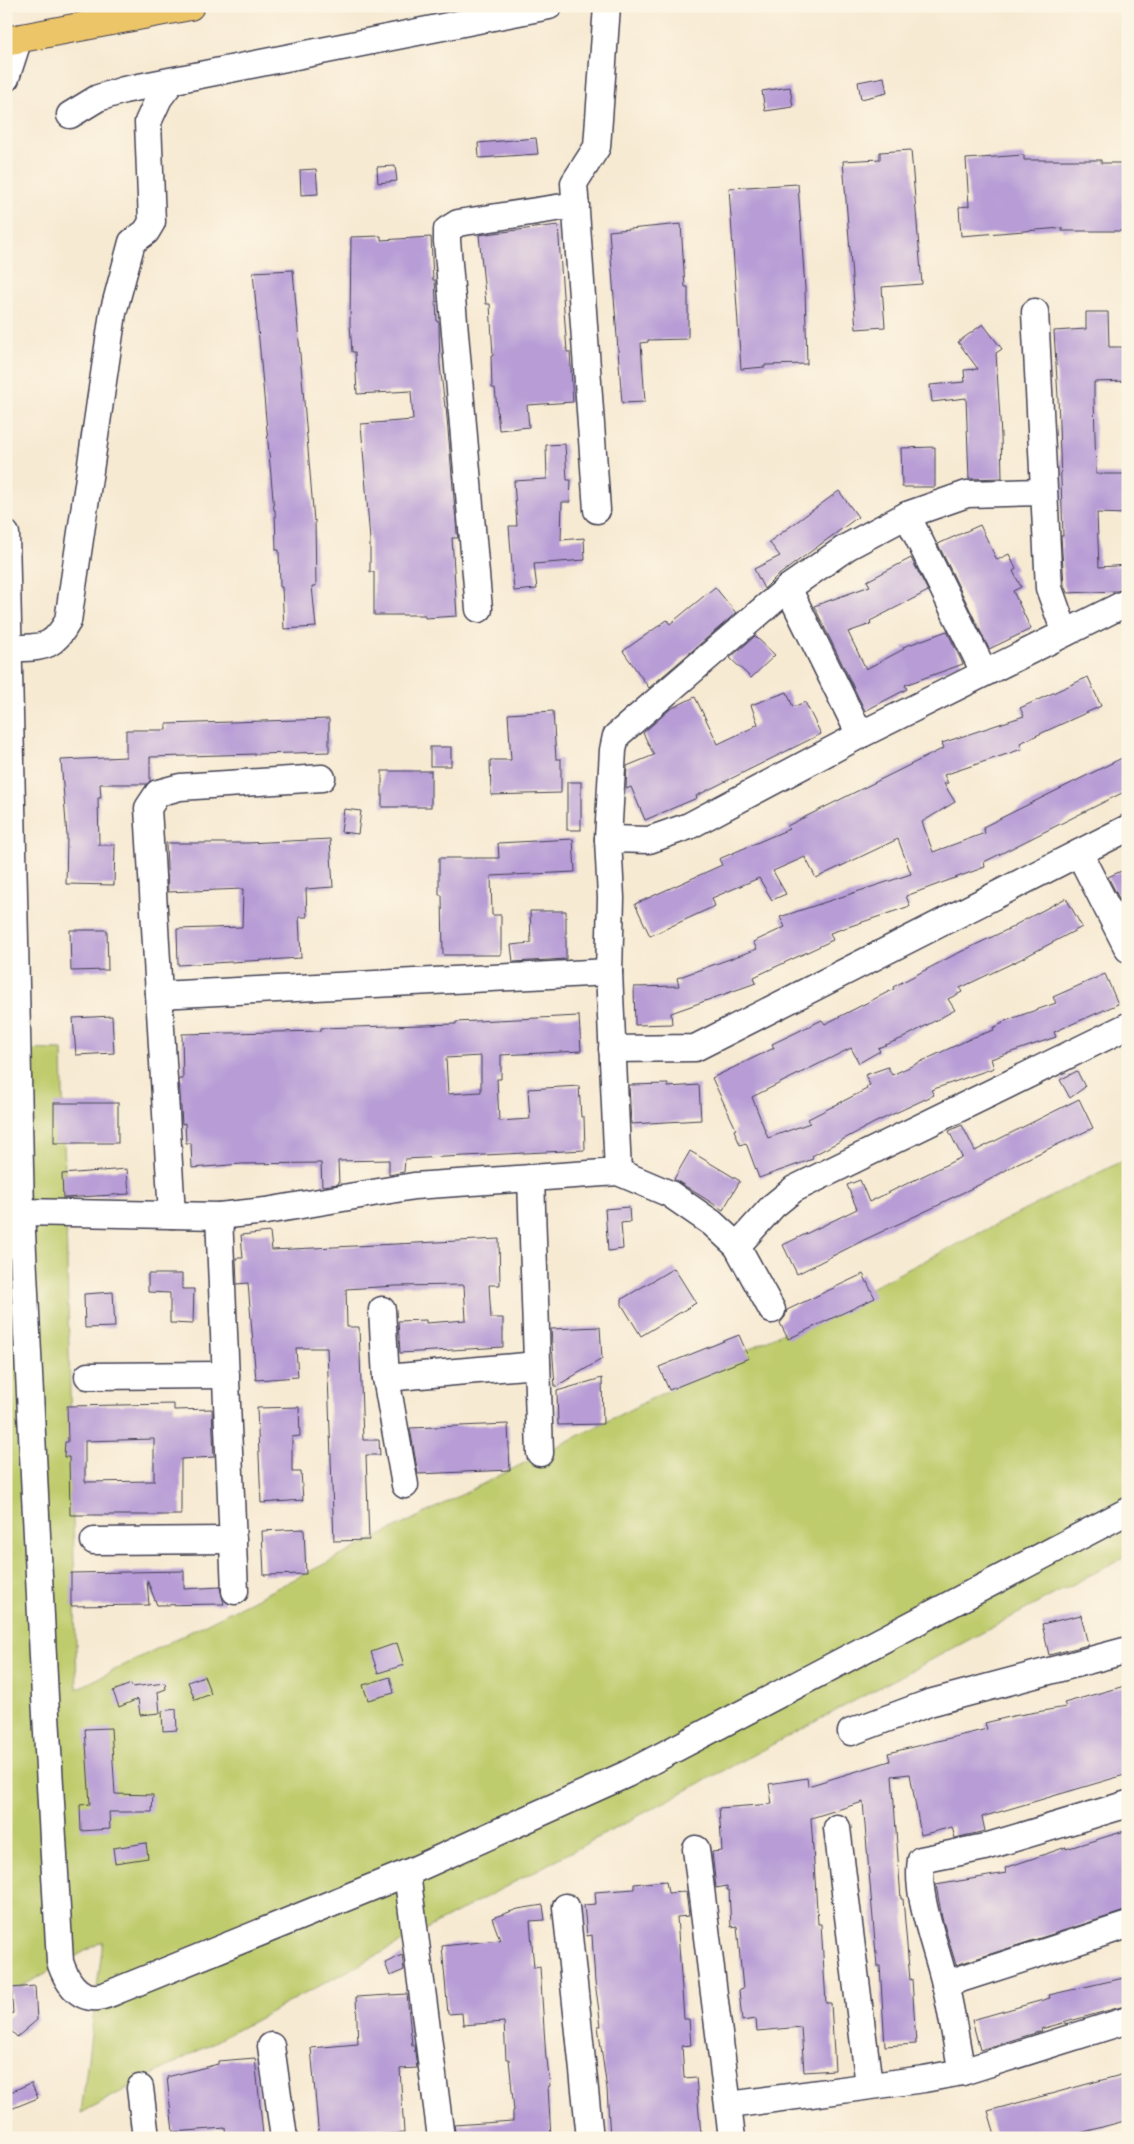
<svg xmlns="http://www.w3.org/2000/svg" width="1134" height="2144" font-family="'Gentium Book Plus',serif">
<style>
.green{fill:#bfcc6d;stroke:#707754}
.building{fill:#b79cd6;fill-rule:evenodd}
.lines{fill:none;stroke-linecap:round;stroke-linejoin:round}
.minor-casing{stroke:#424052;stroke-width:29}
.highway-casing{stroke:#424052;stroke-width:30}
.minor{stroke:#fff;stroke-width:26}
.highway{stroke:#edc569;stroke-width:28}
</style>
<rect width="100%" height="100%" fill="#fcf5e5"/>
<filter id="ink" filterUnits="userSpaceOnUse"><feTurbulence type="fractalNoise" baseFrequency=".02" numOctaves="2"/><feDisplacementMap in="SourceGraphic" scale="10" xChannelSelector="R" yChannelSelector="G"/><feConvolveMatrix kernelMatrix="1 2 1 2 8 2 1 2 1" color-interpolation-filters="sRGB"/></filter>
<filter id="wash" filterUnits="userSpaceOnUse"><feTurbulence type="fractalNoise" baseFrequency=".0096" numOctaves="4" result="noise"/><feDisplacementMap in="SourceGraphic" scale="20" xChannelSelector="R" yChannelSelector="G"/><feGaussianBlur stdDeviation="1.12" result="paint"/><feColorMatrix in="noise" values="0 0 0 0 0 0 0 0 0 0 0 0 0 0 0 0 0 1.4 0 .05"/><feComposite in="paint" operator="in"/></filter>
<g filter="url(#wash)">
<rect width="100%" height="100%" fill="#f7ead3"/>
<!-- green -->
<polygon class="green" points="6,1049 62,1050 77,1689 1128,1158 1128,1555 81,2113 103,1941 6,1995"/>
<g id="blocks">
<!-- building -->
<g class="building">
<polygon points="884,77 887,93 861,99 858,82"/>
<polygon points="790,87 793,107 765,111 762,91"/>
<polygon points="536,138 538,154 479,158 478,143"/>
<polygon points="911,150 922,284 882,287 885,327 856,329 843,161 880,159 880,152"/>
<polygon points="1024,155 1024,160 1101,160 1101,163 1128,163 1128,231 1062,231 1062,228 961,236 959,207 969,206 966,159"/>
<polygon points="395,166 397,181 378,183 377,167"/>
<polygon points="316,169 318,194 301,195 300,170"/>
<polygon points="798,184 805,289 807,364 765,365 765,367 741,369 729,188"/>
<polygon points="681,224 685,287 688,287 688,339 648,340 648,342 641,343 645,402 622,403 609,231"/>
<polygon points="558,225 567,352 570,352 573,402 527,405 529,427 499,430 495,388 492,388 491,356 493,356 490,304 486,304 479,235"/>
<polygon points="381,236 381,240 431,237 433,280 435,280 437,322 439,322 439,328 440,365 445,407 446,407 457,533 458,538 452,538 457,616 425,618 425,615 374,615 374,572 370,572 370,540 361,424 413,420 411,391 357,394 355,352 352,352 350,324 351,237"/>
<polygon points="293,270 314,521 315,520 316,586 312,586 316,627 284,629 282,587 280,587 279,550 276,550 275,510 274,510 253,272"/>
<polygon points="1086,312 1108,312 1109,347 1128,347 1128,381 1094,382 1094,398 1096,474 1128,474 1128,514 1097,513 1099,567 1128,565 1128,587 1117,591 1067,593 1064,585 1061,536 1063,536 1058,397 1054,331 1086,329"/>
<polygon points="983,324 1002,349 996,353 1001,436 1002,478 969,479 966,398 932,402 930,385 965,382 964,370 978,369 958,342"/>
<polygon points="565,444 567,480 571,480 570,502 562,502 561,540 584,538 585,560 534,564 537,589 514,591 509,526 517,526 514,481 547,479 546,445"/>
<polygon points="935,447 935,487 902,487 901,448"/>
<polygon points="839,491 858,517 776,577 764,589 754,569 780,556 769,542"/>
<polygon points="980,525 997,560 1009,554 1016,569 1013,571 1021,587 1013,591 1031,629 989,649 938,544"/>
<polygon points="911,558 928,591 870,621 871,624 848,632 866,669 904,649 903,647 947,631 963,664 905,685 907,689 865,711 814,606 870,586 867,581"/>
<polygon points="715,587 736,613 649,688 623,651 667,620 670,624"/>
<polygon points="755,636 775,655 751,678 730,658"/>
<polygon points="1088,677 1101,706 1020,743 1022,749 944,775 948,783 944,784 955,802 922,822 933,852 985,833 983,827 1128,755 1128,790 984,862 985,867 906,896 910,906 830,933 833,940 754,977 756,983 671,1013 672,1024 635,1025 634,987 679,986 677,978 757,949 753,942 785,927 780,917 911,874 898,839 816,878 805,857 773,871 786,894 772,900 759,878 712,898 715,906 650,936 635,904 722,865 719,859 789,829 787,826 944,748 942,743 1024,716 1020,708"/>
<polygon points="787,692 793,707 805,702 821,734 696,796 697,798 645,820 631,787 626,789 627,766 654,755 643,733 670,709 695,697 718,744 754,727 754,726 758,724 751,705"/>
<polygon points="553,711 556,759 561,759 561,793 491,795 490,760 511,760 508,714"/>
<polygon points="329,719 329,752 150,757 150,781 147,784 100,784 101,798 98,798 99,845 115,845 114,885 66,884 67,836 61,760 126,757 126,730 166,730 166,724"/>
<rect x="430" y="747" width="21" height="19"/>
<rect x="382" y="771" width="49" height="36"/>
<rect x="567" y="782" width="14" height="48"/>
<polygon points="344,809 361,811 358,834 341,832"/>
<polygon points="330,839 333,887 306,889 307,917 299,917 301,958 178,965 177,929 242,927 243,889 168,892 166,843 248,843"/>
<polygon points="573,839 575,872 491,876 492,915 501,915 501,955 443,955 442,895 439,895 439,858 499,858 498,843"/>
<polygon points="1128,868 1128,904 1123,906 1108,877"/>
<polygon points="1066,898 1082,927 1019,960 960,988 962,992 948,999 955,1010 903,1038 878,1048 880,1051 859,1063 851,1048 752,1097 768,1138 810,1123 808,1119 867,1089 866,1087 870,1085 865,1075 888,1067 892,1075 974,1037 994,1030 993,1028 1003,1023 1002,1022 1056,1003 1053,997 1105,974 1118,1004 1054,1032 1056,1037 991,1059 994,1068 931,1090 934,1095 874,1123 812,1156 813,1159 759,1178 746,1143 740,1145 734,1130 736,1129 712,1078 774,1048 772,1044 822,1020 825,1024 894,989 893,987 954,955 1015,926 1015,925"/>
<polygon points="530,911 566,911 566,959 513,962 511,945 531,943"/>
<polygon points="70,930 107,930 108,970 71,971"/>
<polygon points="112,1016 114,1053 76,1055 73,1018"/>
<path d="M579,1016L581,1051L501,1055V1079H497L499,1121L530,1119L528,1089L579,1086L581,1117H584L585,1150L405,1159L404,1172L389,1175V1160L338,1161L339,1184L322,1186L321,1163L242,1164L192,1168L191,1143H186L185,1123L182,1124L179,1079H183L182,1034L321,1031V1028L456,1024V1022ZM481,1056V1092L448,1094L446,1058Z"/>
<polygon points="1077,1071 1085,1087 1070,1098 1060,1080"/>
<polygon points="668,1084 668,1087 699,1085 701,1120 631,1124 629,1085"/>
<polygon points="1079,1099 1093,1128 1018,1163 989,1180 941,1203 941,1204 864,1240 797,1274 783,1245 857,1209 847,1185 860,1180 869,1202 962,1157 949,1131 962,1125 975,1151"/>
<rect x="54" y="1103" width="64" height="40"/>
<polygon points="690,1151 740,1181 723,1210 674,1179"/>
<polygon points="127,1169 129,1194 63,1198 62,1174"/>
<polygon points="629,1207 630,1222 621,1223 623,1249 608,1251 605,1209"/>
<polygon points="270,1232 272,1250 499,1239 500,1285 489,1285 491,1318 503,1318 503,1347 400,1353 398,1321 426,1320 426,1323 466,1320 464,1285 395,1286 346,1289 347,1327 359,1327 363,1440 379,1440 380,1455 366,1455 369,1540 334,1541 327,1348 296,1348 298,1377 256,1380 248,1283 237,1284 236,1258 243,1258 241,1235"/>
<polygon points="674,1268 696,1303 641,1336 622,1305 622,1299"/>
<polygon points="148,1274 182,1274 182,1289 194,1289 193,1324 170,1323 170,1293 148,1292"/>
<polygon points="863,1274 875,1298 788,1339 780,1323 785,1317 787,1310"/>
<polygon points="113,1292 115,1327 85,1328 84,1294"/>
<polygon points="600,1327 602,1359 555,1387 551,1329"/>
<polygon points="739,1335 749,1358 669,1390 659,1367"/>
<polygon points="602,1378 603,1424 558,1425 557,1391"/>
<path d="M174,1404V1410L212,1409L214,1457L181,1459V1515H70L69,1457H64L65,1442H68L67,1406ZM154,1439V1481L85,1482V1441Z"/>
<polygon points="299,1407 300,1436 292,1437 292,1472 301,1472 303,1500 261,1503 257,1408"/>
<polygon points="508,1424 510,1470 418,1474 410,1428"/>
<polygon points="304,1529 306,1574 264,1575 262,1531"/>
<polygon points="184,1571 184,1589 220,1587 224,1604 157,1605 147,1580 149,1605 71,1606 71,1573"/>
<polygon points="1081,1615 1088,1645 1049,1655 1042,1624"/>
<polygon points="397,1643 404,1665 378,1673 371,1652"/>
<polygon points="204,1676 211,1694 195,1700 188,1682"/>
<polygon points="390,1677 394,1693 368,1700 363,1685"/>
<polygon points="165,1683 166,1689 158,1692 160,1713 140,1715 138,1699 119,1707 113,1691 131,1684 132,1687"/>
<polygon points="1128,1685 1128,1774 982,1817 985,1831 955,1838 952,1827 921,1835 910,1774 892,1776 901,1899 903,1899 910,1980 912,1979 916,2044 885,2046 880,1966 877,1966 863,1802 811,1818 818,1924 821,1924 826,2003 831,2003 835,2070 804,2072 801,2027 757,2031 756,2019 742,2021 739,1990 743,1989 737,1926 731,1927 729,1890 727,1890 727,1886 716,1888 712,1852 722,1851 719,1808 772,1804 769,1784 807,1778 808,1786 890,1761 888,1753 987,1729 985,1723 1013,1716 1066,1707 1064,1703"/>
<polygon points="176,1709 177,1730 163,1731 162,1711"/>
<polygon points="111,1728 115,1794 153,1795 152,1812 109,1812 110,1829 81,1831 80,1805 90,1804 85,1729"/>
<polygon points="1128,1830 1128,1910 956,1965 942,1918 936,1885 1006,1873 1005,1868 1066,1847 1066,1849"/>
<polygon points="146,1843 148,1858 115,1863 113,1848"/>
<polygon points="666,1881 668,1893 686,1892 689,1916 677,1917 684,2019 689,2019 691,2045 682,2046 684,2078 696,2077 701,2136 692,2138 610,2138 607,2089 598,2026 601,2026 595,1982 592,1935 587,1936 584,1905 596,1904 595,1892 634,1889 634,1884"/>
<polygon points="543,1905 545,1920 530,1921 534,1968 540,1967 546,2059 547,2059 550,2086 548,2087 551,2138 456,2138 454,2125 513,2121 513,2111 514,2111 509,2059 506,2059 504,2022 463,2025 462,2013 448,2014 442,1946 500,1940 492,1918 518,1909"/>
<polygon points="402,1955 404,1970 390,1976 385,1963"/>
<polygon points="1128,1977 1128,2005 1041,2029 1042,2031 980,2050 972,2020 1050,1998 1049,1995"/>
<polygon points="35,1986 37,2020 17,2037 6,2025 6,2019 13,2013 11,1988"/>
<polygon points="407,1994 412,2045 414,2045 417,2068 400,2069 404,2133 319,2138 311,2048 358,2044 356,1997"/>
<polygon points="255,2058 263,2134 253,2135 254,2138 226,2138 225,2128 173,2132 167,2077 218,2064 218,2061"/>
<polygon points="1128,2073 1128,2120 1062,2138 996,2138 988,2111"/>
<polygon points="31,2083 38,2098 6,2111 6,2094"/>
</g>
</g>
</g>
<g filter="url(#ink)">
<use href="#blocks" fill-opacity="0" stroke="#424052" stroke-width="1"/>
<g class="lines">
<defs>
<g id="minor">
<polyline points="6,78 19,38"/>
<polyline points="70,115 98,98 124,90 549,6"/>
<polyline points="1035,312 1049,588 1065,633"/>
<polyline points="597,510 574,183 597,147 607,6"/>
<polyline points="907,515 984,672"/>
<path d="M6,534L21,1212L45,1697L60,1962C66,1980 77,1999 98,1997C106,1996 114,1992 121,1989L407,1873L627,1774L1128,1511"/>
<polyline points="788,588 860,735"/>
<polyline points="479,609 447,241 447,230 458,223 576,205"/>
<path d="M9,649C40,646 51,652 68,621L113,313L132,242L146,232L152,222L148,122L159,98L172,81"/>
<polyline points="608,839 649,840 689,826 860,735 1128,602"/>
<polyline points="1079,853 1128,949"/>
<polyline points="159,995 609,972"/>
<polyline points="612,1049 695,1048 1128,828"/>
<polyline points="618,1172 609,972 611,898 608,839 613,750 616,736 788,588 847,547 907,515 967,494 1043,492"/>
<polyline points="531,1178 540,1453"/>
<polyline points="21,1212 219,1216 266,1211 414,1186 618,1172 670,1194 712,1223 737,1246 772,1310"/>
<polyline points="172,1215 148,808 158,793 180,787 322,778"/>
<polyline points="219,1216 235,1591"/>
<polyline points="737,1246 773,1206 794,1189 1128,1026"/>
<polyline points="382,1310 386,1378 405,1485"/>
<polyline points="88,1376 226,1375"/>
<polyline points="386,1378 537,1365"/>
<polyline points="94,1541 233,1540"/>
<polyline points="851,1732 929,1703 1128,1650"/>
<polyline points="837,1828 869,2085"/>
<polyline points="696,1849 732,2138"/>
<polyline points="407,1873 441,2138"/>
<polyline points="566,1907 590,2138"/>
<polyline points="945,1984 1128,1925"/>
<polyline points="271,2046 284,2138"/>
<path d="M962,2072C956,2043 952,2013 945,1984C937,1948 915,1896 921,1860L985,1847L1128,1804"/>
<polyline points="140,2088 146,2138"/>
<polyline points="729,2105 924,2079 962,2072 1128,2020"/>
</g>
<polyline id="highway" points="6,41 190,6"/>
</defs>
<!-- minor casing -->
<use href="#minor" class="minor-casing"/>
<!-- highway casing -->
<use href="#highway" class="highway-casing"/>
<!-- minor -->
<use href="#minor" class="minor"/>
<!-- highway -->
<use href="#highway" class="highway"/>
</g>
</g>
<!-- margin -->
<rect width="1134" height="2144" fill="none" stroke="#fcf5e5" stroke-width="25"/>
</svg>
